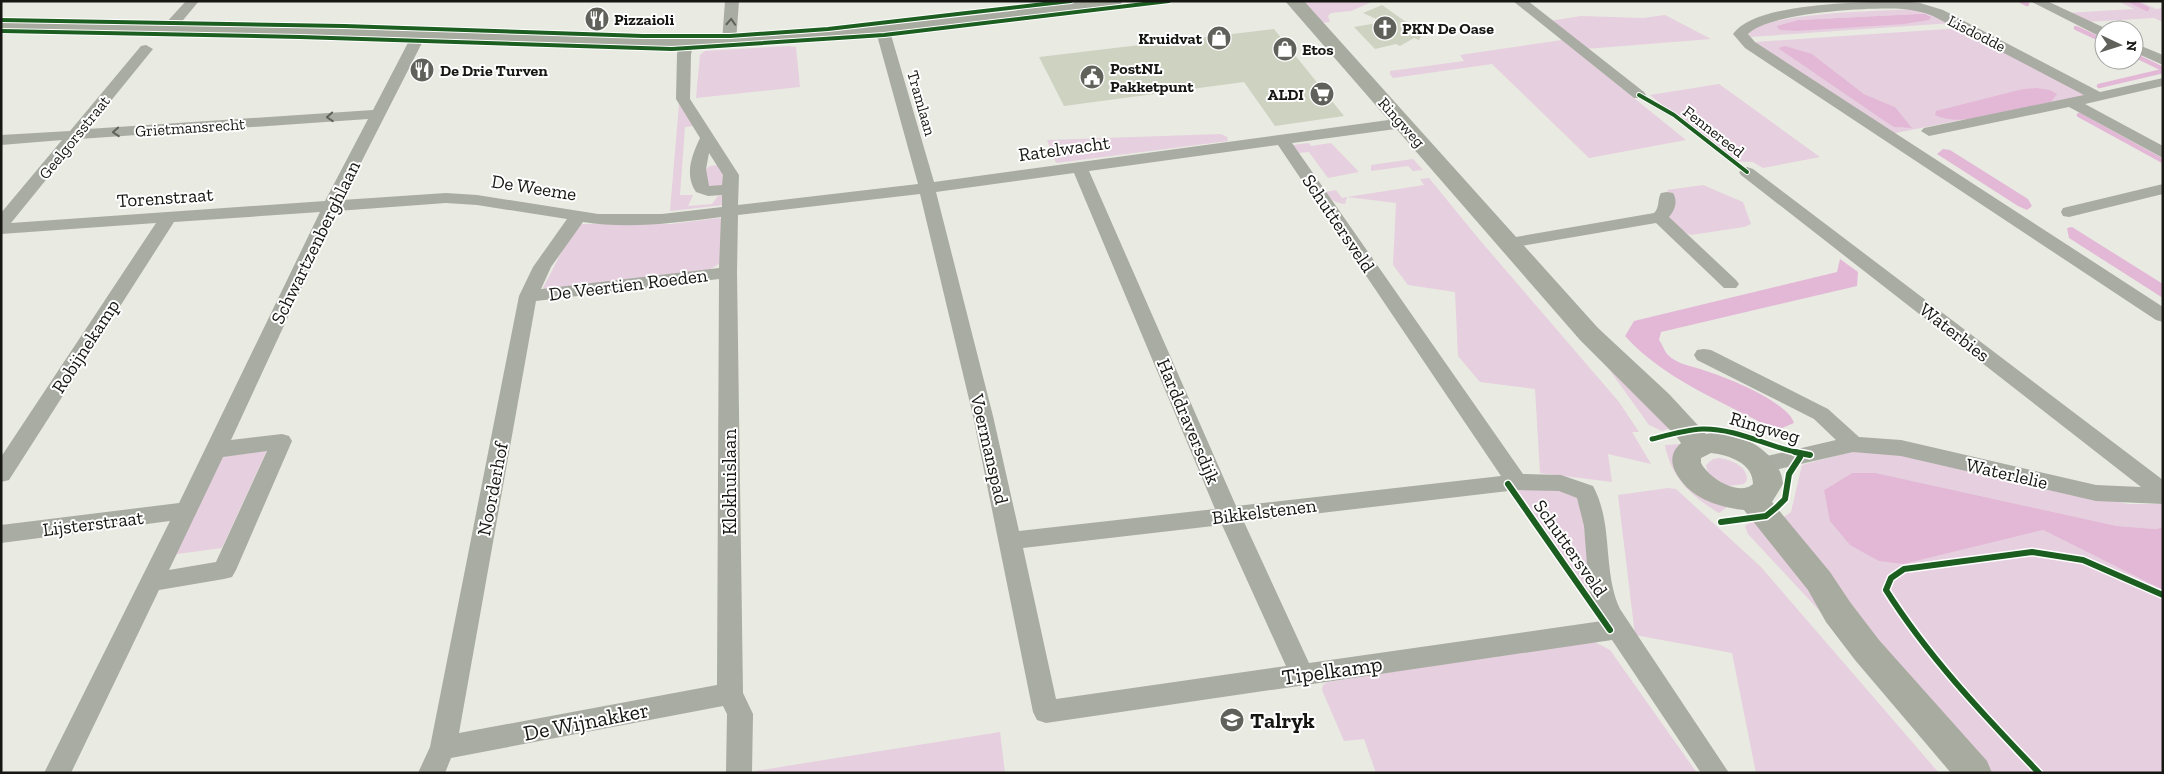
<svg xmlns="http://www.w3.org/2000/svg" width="2164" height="774" font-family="'Zilla Slab',serif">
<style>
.green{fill:#e6cfde;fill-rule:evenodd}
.water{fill:#e3b8d7}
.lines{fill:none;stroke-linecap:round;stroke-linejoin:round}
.stream{stroke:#e3b8d7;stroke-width:4.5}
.building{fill:#ced2c1}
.street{fill:#a9aca2;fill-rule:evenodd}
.secondary{fill:#a8aba0;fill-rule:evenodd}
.cycleway-far2-casing{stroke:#fff;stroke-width:6}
.cycleway-far1-casing{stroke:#fff;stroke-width:8}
.cycleway-casing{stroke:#fff;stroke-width:9}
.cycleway-far2{stroke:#1b5e20;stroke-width:4}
.cycleway-far1{stroke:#1b5e20;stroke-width:5}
.cycleway{stroke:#1b5e20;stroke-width:6}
.oneway{stroke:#60625a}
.labels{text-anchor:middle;stroke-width:4;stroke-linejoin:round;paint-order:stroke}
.far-poi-label{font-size:16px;font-weight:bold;fill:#161712;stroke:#fff;text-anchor:start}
.far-street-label{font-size:16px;fill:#161712;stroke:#fff}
.street-label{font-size:19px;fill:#161712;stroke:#fff}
.near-street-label{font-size:22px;fill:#161712;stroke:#fff}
.near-poi-label{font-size:22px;font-weight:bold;fill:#161712;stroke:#fff;text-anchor:start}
</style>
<rect width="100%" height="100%" fill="#e9eae2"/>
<!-- green -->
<g class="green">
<polygon points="1374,1 1351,11 1331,13 1328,16 1330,22 1322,23 1304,2"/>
<polygon points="2118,1 2139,1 2156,9 2163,8 2163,22 2154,18 2086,22 2066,13 2134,9"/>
<path d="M1916,9L1952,23L1750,37L1749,33C1766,12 1885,11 1916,9ZM1917,14L1931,16C1910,19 1785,37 1776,26L1798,20Z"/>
<polygon points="1665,15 1711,39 1585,49 1549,21 1581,16 1643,18"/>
<path d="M1962,28L2086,95L2047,104L2023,89L1941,118L1966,119L1891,134L1755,42ZM1779,48L1817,58L1864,94L1895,107L1904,128L1894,126L1880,118Z"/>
<polygon points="1562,40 1686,140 1589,158 1492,64 1393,78 1390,74 1390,71 1464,61 1460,55"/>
<polygon points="789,46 796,47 800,87 696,98 700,55 705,51"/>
<polygon points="1719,84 1820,157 1763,168 1753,162 1732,161 1650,95"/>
<polygon points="679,104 694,126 685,127 680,195 693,195 688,206 712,204 718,196 723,195 724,205 670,211"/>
<polygon points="1221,134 1227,137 1228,141 1056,163 1047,140"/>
<polygon points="1309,143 1311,146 1331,143 1359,172 1328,178 1309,152 1298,153 1292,145"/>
<polygon points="1413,159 1423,170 1413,171 1408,166 1371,171 1371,165"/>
<polygon points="718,165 722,168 727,185 707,187 704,170 710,166"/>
<path d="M1429,178L1478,238L1619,402L1639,432H1632L1651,464L1608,454L1612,482L1540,473L1535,389L1480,382L1458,356L1455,292L1408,285L1393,265L1396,203L1347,197L1345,204C1335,203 1331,200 1325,192L1336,190L1342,198L1347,197L1424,185L1420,179Z"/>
<polygon points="1703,185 1743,202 1751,224 1744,227 1691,235 1680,230 1669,217 1674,202 1667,190"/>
<polygon points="719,218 723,219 722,262 709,270 547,290 543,288 573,230 582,224 671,224"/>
<polygon points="1606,365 1670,428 1662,431 1649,425"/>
<path d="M1684,444L1731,504L1719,513C1692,497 1671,478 1665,445Z"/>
<polygon points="1866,448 1912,457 2006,480 2128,504 2163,504 2163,527 2156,529 2117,526 1876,473 1852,473 1824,490 1904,564 2043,530 2163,590 2163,773 1989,773 1885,661 1781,519 1791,512 1802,465"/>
<polygon points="267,450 222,548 170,555 220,457"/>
<path d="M1719,458C1732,460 1747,466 1747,480L1744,484L1727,486L1708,474L1706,465L1713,459Z"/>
<polygon points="1668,488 1676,489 1761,567 1939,773 1756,773 1732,653 1635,635 1618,495"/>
<polygon points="1516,489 1571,491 1582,502 1589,581 1595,602"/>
<polygon points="1751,522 1762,525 1842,635 1748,534 1745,526"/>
<polygon points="1593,641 1610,650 1697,773 1376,773 1364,739 1344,741 1322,690 1323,685 1328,682"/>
<polygon points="1000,732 1005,773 755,773 755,771"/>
</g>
<!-- water -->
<g class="water">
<polygon points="1917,14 1925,14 1931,17 1929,20 1904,24 1797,31 1780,30 1776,26 1798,20"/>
<polygon points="1785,46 1812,54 1864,94 1895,107 1912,128 1894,127 1880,118 1778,48"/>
<path d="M2036,88L2050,90L2057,94L2051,102C2022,108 1962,129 1935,115L1936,111L2023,89Z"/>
<polygon points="1943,149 1950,150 2028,199 2032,206 2027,210 2018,206 1937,154"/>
<polygon points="2072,227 2163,284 2163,298 2069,238 2067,228"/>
<path d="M1840,259L1858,272L1857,286L1661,332L1659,340C1662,344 1664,350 1667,354C1677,365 1693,366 1706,371C1726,377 1788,402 1794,423L1782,428L1770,427C1720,401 1663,378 1625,336L1634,321L1837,272Z"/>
<polygon points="1852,473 1876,473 2117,526 2156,529 2163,527 2163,590 2043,530 1904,564 1879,561 1850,545 1830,521 1824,490"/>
</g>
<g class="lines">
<!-- stream -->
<g class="stream">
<polyline points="2021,1 2027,4"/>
<polyline points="2131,1 2147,9"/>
<polyline points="2076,28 2104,41"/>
<polyline points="2134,55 2163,69"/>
<polyline points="2099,86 2163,71"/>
<polyline points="2079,115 2163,161"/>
</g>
</g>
<!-- building -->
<g class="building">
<polygon points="1382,5 1406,22 1415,22 1415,29 1422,34 1419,40 1414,38 1400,46 1396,44 1375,49 1354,27 1383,22 1363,13"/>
<polygon points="1274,29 1344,116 1275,126 1244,82 1064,106 1039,57"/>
</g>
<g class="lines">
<!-- street -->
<g class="street">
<polygon points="186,1 199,1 174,31 164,31 162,28 164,25"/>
<polygon points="725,1 739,1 736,42 729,46 722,42"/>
<polygon points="1513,1 1528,1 1644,92 1646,95 1644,98 1634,98"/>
<path d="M1898,1L1920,3L1943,10L2100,92L2163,78V86L2085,104L2163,146V158L2069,107L1929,136L1921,131L1924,128L2084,95L1933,16C1923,12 1914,10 1903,9C1870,7 1771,12 1748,34L1755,42L2163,307V322L2156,320L1745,48L1733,34C1756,2 1860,3 1898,1Z"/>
<polygon points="2030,1 2047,1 2109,30 2104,30 2104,37 2099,36"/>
<path d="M882,24L889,28L934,182L1403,118L1408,120L1411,123L1403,128L1292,143L1523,474L1561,475L1593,486C1614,525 1602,570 1620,609L1729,773H1701L1612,640L1046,723L1037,720L1033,712L973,416L920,194L738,215L737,272L743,693L753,714L752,773H726L727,714L723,706L451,758L445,773H418L430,747L519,296L533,267L567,219L477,205L446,203L337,211L231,440L282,434L289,436L292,441L236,570L232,577L224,579L159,590L71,773H44L170,521L1,543V525L179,503L320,212L174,222L9,480L1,482V457L156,223L1,234V213L62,140L1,145V135L70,131L141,46L146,45L153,49L88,129L373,110L412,35L419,31L426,35L342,200L446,193L477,195L598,214H662L722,207V195L708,196L696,192C684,175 692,155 700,138L676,99L677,54L680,43L687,39L694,43L691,54L690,99L739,175L738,205L918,184L875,28ZM368,119L325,201L11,223L79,139ZM1278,145L1501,476L1236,506L1089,171ZM709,153L723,175L722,185L709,186L706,169ZM1074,173L1215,509L1019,531L993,416L936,192ZM721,217L719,268L541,289L551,267L583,222C628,229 676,223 721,217ZM719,279L717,685L459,733L536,301ZM267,451L216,562L169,570L223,457ZM1517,490L1559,491L1577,498L1584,526L1589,590L1602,621L1309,663L1244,522ZM1222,525L1286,666L1056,699L1023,548Z"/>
<polygon points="2134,43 2163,55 2163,65 2134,52"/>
<polygon points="1747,167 1753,169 2163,480 2163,504 2096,501 1901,456 1853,452 1762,473 1754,471 1751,465 1754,459 1836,440 1814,419 1697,360 1694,355 1697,350 1704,349 1711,350 1828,409 1859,437 1901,440 2096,485 2141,487 1741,175 1739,172"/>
<polygon points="2163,184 2163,194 2069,217 2063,216 2061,212 2063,208"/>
<path d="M1667,192L1673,193C1678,201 1675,210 1669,217L1736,280L1739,284L1736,288H1724L1656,223L1510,248L1504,247L1501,243L1504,239L1510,238L1654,213C1660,207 1657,200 1661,193Z"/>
</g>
<!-- secondary -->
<g class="secondary">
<polygon points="1065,1 1123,1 1120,5 1114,6 811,42 687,49 331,38 1,32 1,20 331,26 687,37 811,30"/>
<path d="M1285,1H1304L1598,328L1669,394L1706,434C1735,427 1781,452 1783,484L1772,502L1830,572L1850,602L1879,640L1987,761L1992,773H1951L1855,660L1826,622L1808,590L1744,510C1716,507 1688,497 1675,471C1670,460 1672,451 1681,443L1676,436L1580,340ZM1711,453C1729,455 1753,463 1753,484C1738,497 1708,477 1701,463V458Z"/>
</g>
<defs>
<g id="cycleway-far2">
<polyline points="1,20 344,26 643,36 730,36 828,29 1071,1"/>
<polyline points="1,31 300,37 672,49 884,35 1169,1"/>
<polyline points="1639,95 1674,115 1747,172"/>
</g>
<path id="cycleway-far1" d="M1652,439C1668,435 1685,430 1702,429C1736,428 1768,447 1800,453"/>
<g id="cycleway">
<polyline points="1795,452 1810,455"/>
<polyline points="1508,484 1610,630"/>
<polyline points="1721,522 1766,516 1777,507 1785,499 1789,474 1800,457"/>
<path d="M2039,773C1984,715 1929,658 1886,590L1891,578L1904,569L2032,552L2083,560L2163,595"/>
</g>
</defs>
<!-- cycleway-far2 casing -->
<use href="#cycleway-far2" class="cycleway-far2-casing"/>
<!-- cycleway-far1 casing -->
<use href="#cycleway-far1" class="cycleway-far1-casing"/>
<!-- cycleway casing -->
<use href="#cycleway" class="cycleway-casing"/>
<!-- cycleway-far2 -->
<use href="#cycleway-far2" class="cycleway-far2"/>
<!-- cycleway-far1 -->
<use href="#cycleway-far1" class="cycleway-far1"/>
<!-- cycleway -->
<use href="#cycleway" class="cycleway"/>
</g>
<!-- one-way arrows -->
<defs><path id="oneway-chevron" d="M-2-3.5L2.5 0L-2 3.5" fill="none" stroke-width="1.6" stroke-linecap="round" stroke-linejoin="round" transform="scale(1.25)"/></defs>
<g class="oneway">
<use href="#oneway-chevron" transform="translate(731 22) rotate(-87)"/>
<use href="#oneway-chevron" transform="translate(330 117) rotate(176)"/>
<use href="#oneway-chevron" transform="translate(116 132) rotate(176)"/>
</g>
<!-- icons -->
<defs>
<symbol id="restaurant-disc" viewBox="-11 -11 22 22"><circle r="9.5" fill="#60615b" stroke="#fff"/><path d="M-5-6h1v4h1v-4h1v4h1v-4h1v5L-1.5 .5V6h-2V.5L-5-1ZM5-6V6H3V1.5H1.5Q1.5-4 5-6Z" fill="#fff"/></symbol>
<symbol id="church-disc" viewBox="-11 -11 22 22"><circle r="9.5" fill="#60615b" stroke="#fff"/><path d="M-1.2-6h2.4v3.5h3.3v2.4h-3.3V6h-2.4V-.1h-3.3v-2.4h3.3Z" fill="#fff"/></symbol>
<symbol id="shop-disc" viewBox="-11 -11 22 22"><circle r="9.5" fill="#60615b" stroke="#fff"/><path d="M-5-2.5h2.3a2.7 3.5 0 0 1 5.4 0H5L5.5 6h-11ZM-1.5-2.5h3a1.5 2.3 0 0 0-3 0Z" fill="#fff"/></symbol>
<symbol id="civic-disc" viewBox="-11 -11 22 22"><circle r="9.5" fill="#60615b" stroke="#fff"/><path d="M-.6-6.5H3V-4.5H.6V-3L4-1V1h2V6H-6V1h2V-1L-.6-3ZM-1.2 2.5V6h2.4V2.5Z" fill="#fff"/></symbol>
<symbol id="supermarket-disc" viewBox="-11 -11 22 22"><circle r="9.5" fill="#60615b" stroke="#fff"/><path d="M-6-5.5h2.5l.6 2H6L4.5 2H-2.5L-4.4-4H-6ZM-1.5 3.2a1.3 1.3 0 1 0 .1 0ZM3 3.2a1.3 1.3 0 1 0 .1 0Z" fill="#fff"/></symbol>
<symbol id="school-disc" viewBox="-11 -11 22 22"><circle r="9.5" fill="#60615b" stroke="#fff"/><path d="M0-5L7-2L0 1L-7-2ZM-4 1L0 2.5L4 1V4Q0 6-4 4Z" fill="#fff"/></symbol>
</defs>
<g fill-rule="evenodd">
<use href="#restaurant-disc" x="583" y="5" width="28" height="28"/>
<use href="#church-disc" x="1371" y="14" width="28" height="28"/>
<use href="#shop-disc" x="1205" y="24" width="28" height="28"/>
<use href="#shop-disc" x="1271" y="35" width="28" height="28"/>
<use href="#restaurant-disc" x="408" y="56" width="28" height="28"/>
<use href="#civic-disc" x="1078" y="63" width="28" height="28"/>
<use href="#supermarket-disc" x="1308" y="80" width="28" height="28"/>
<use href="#school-disc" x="1218" y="706" width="28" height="28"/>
</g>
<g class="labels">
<!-- far-poi labels -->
<g class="far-poi-label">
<text x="614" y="25">Pizzaioli</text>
<text x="1402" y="34">PKN De Oase</text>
<text x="1202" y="44" text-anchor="end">Kruidvat</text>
<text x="1302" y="55">Etos</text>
<text x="1110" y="74">PostNL<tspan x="1110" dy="18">Pakketpunt</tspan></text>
<text x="440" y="76">De Drie Turven</text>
<text x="1304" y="100" text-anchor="end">ALDI</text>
</g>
<!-- far-street labels -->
<g class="far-street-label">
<text transform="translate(1977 33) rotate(27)" y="6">Lisdodde</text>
<text transform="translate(922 103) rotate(74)" y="6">Tramlaan</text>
<text transform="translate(1402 122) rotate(48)" y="6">Ringweg</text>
<text transform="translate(190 127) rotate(-4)" y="6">Grietmansrecht</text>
<text transform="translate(1714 131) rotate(38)" y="6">Fennereed</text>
<text transform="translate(74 137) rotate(-51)" y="6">Geelgorsstraat</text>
</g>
<!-- street labels -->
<g class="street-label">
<text transform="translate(1064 148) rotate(-8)" y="7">Ratelwacht</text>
<text transform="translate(534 187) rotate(9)" y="7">De Weeme</text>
<text transform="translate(165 197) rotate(-4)" y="7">Torenstraat</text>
<text transform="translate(1339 223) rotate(56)" y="7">Schuttersveld</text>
<text transform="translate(315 242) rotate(-64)" y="7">Schwartzenberghlaan</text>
<text transform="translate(628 284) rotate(-7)" y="7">De Veertien Roeden</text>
<text transform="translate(1955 332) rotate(38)" y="7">Waterbies</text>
<text transform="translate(85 346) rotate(-57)" y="7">Robijnekamp</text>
<text transform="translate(1189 421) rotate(67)" y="7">Harddraversdijk</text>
<text transform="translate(1765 427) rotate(16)" y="7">Ringweg</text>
<text transform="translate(990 449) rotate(77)" y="7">Voermanspad</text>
<text transform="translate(2007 473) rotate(13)" y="7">Waterlelie</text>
<text transform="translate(729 482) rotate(-90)" y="7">Klokhuislaan</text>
<text transform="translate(492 489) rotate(-79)" y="7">Noorderhof</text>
<text transform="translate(1264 511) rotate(-7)" y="7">Bikkelstenen</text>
<text transform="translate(93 523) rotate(-7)" y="7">Lijsterstraat</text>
<text transform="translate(1571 548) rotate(55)" y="7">Schuttersveld</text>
</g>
<!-- near-street labels -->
<g class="near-street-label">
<text transform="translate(1332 670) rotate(-8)" y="8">Tipelkamp</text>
<text transform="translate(586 721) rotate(-11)" y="8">De Wijnakker</text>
</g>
<!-- near-poi labels -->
<g class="near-poi-label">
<text x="1250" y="728">Talryk</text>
</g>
</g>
<!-- border -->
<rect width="2164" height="774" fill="none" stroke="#161712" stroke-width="5"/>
<!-- north arrow -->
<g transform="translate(2119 45) rotate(94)"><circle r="24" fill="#ffffff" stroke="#a2a2a0"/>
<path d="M0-4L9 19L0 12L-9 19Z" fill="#60615b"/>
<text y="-8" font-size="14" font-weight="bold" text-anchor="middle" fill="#161712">N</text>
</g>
</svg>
